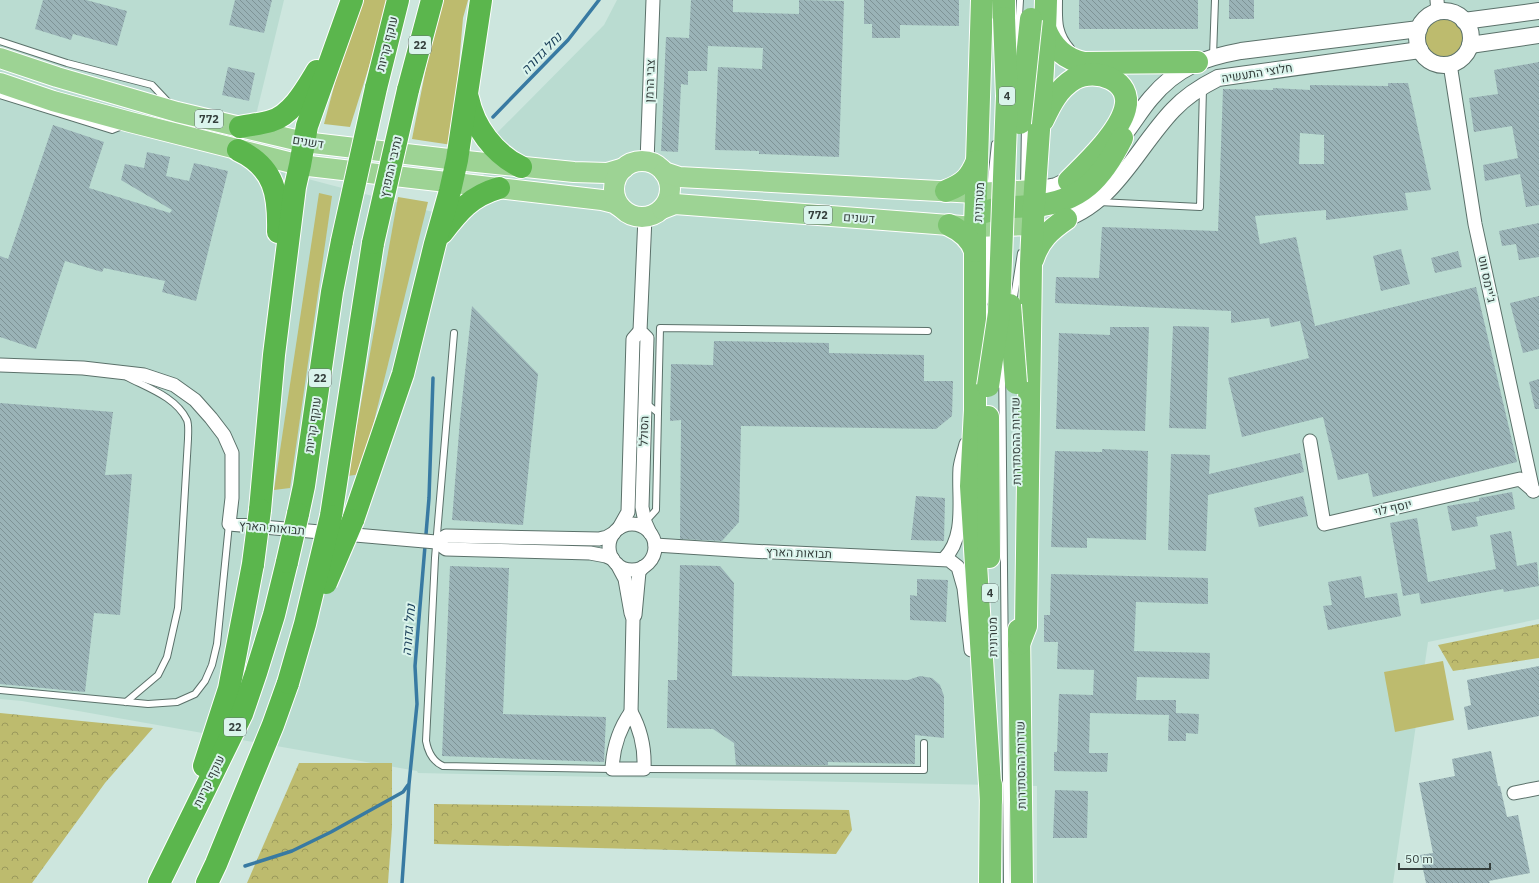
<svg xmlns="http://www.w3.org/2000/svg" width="1539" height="883" font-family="'IBM Plex Sans',Heebo,sans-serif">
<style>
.built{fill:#badcd1}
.green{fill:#bdbb6e}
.forest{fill:url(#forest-crowns)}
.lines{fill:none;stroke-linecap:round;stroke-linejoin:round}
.stream{stroke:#387aa2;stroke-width:3.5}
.building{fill:url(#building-back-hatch);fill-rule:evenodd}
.service-casing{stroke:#5b716a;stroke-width:8}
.minor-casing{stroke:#5b716a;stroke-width:15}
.tertiary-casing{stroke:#5b716a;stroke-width:18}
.primary-casing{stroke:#fff;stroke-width:22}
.trunk-casing{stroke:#fff;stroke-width:24}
.motorway-casing{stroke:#fff;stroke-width:24}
.service{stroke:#fff;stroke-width:6}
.minor{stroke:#fff;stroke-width:13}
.tertiary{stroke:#fff;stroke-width:16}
.primary{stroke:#9dd394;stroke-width:20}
.trunk{stroke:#7cc470;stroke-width:22}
.motorway{stroke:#5bb64d;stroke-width:22}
.trunk-bridge-casing{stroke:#fff;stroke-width:24;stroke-linecap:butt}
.motorway-bridge-casing{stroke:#fff;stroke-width:24;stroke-linecap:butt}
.trunk-bridge{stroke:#7cc470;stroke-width:22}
.motorway-bridge{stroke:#5bb64d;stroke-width:22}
.labels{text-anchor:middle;stroke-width:4;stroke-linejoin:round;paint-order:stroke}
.shield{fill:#daf4ec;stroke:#667571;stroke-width:1}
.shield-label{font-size:11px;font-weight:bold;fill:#353f3c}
.street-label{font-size:12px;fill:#353f3c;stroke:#daf4ec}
.water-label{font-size:13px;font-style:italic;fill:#1c405a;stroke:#daf4ec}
</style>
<defs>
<pattern id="forest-crowns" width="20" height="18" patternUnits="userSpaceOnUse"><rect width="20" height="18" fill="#bdbb6e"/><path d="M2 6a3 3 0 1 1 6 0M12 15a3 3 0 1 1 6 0" fill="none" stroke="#9a995c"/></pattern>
<pattern id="building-back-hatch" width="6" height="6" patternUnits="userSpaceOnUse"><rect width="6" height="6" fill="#9ab3b7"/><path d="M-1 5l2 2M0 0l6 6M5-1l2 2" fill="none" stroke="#7e9396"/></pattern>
</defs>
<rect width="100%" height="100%" fill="#cde6de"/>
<!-- built -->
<polygon class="built" points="0,0 284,0 256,115 247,163 452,217 470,219 496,134 604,25 617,0 1539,0 1539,619 1428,642 1393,883 1037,883 1037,786 418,773 417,771 22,701 0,699"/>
<!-- green -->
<g class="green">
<polygon points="360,0 390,0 350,127 324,124 337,75"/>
<polygon points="443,0 468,0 463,18 452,145 412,139 427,63"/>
<circle cx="1443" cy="39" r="21"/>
<polygon points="319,193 332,196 290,488 274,490"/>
<polygon points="398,197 428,202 361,474 348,476"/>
<polygon points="1443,661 1454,720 1395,732 1384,672"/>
</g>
<!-- forest -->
<g class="forest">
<polygon points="1539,624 1539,658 1453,671 1438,645"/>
<polygon points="0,713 153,728 105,783 32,883 0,883"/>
<polygon points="299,763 392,763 392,827 388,883 247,883"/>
<polygon points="434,804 849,810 852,830 836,854 434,844"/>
</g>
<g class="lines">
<!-- stream -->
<g class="stream">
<polyline points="493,117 568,40 599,0"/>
<polyline points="245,866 292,851 331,832 403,792 408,785"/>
<polyline points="402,883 409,784 417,704 415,666 429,498 433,378"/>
</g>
</g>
<!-- building -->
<g class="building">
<polygon points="43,0 86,0 127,11 117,46 73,34 71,40 35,29"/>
<polygon points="235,0 272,0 264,33 229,25"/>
<polygon points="691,0 733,0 733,12 799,14 799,0 844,1 839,157 759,154 759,151 715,150 718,67 762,69 763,48 708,46 707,71 688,71 688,85 681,84 678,152 661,151 666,37 689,38"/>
<polygon points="864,0 959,0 959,26 900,25 900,38 872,38 872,24 864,24"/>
<rect x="1079" y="0" width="119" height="29"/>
<rect x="1229" y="0" width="25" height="19"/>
<polygon points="1539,62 1539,205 1526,207 1520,174 1485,181 1483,165 1518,158 1512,126 1474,132 1469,98 1498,94 1494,70"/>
<polygon points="228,67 255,73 249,101 222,95"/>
<path d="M1388,83H1408L1431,190L1405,193L1408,210L1326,220V210L1255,216L1260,244L1296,237L1315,326L1476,287L1517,462L1373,497L1368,473L1338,480L1323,417L1242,437L1228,378L1309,358L1300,321L1271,327L1269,318L1231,323V311L1055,303L1056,277L1099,278L1102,227L1218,231L1223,89L1273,90V88L1310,90V85L1388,86ZM1300,133L1324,135V164H1299Z"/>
<polygon points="53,125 104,142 89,188 170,213 172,210 121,180 125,164 144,168 147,152 170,157 166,176 189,181 194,163 228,171 196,301 162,292 165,281 104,268 102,272 65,261 36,349 0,337 0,256 8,259"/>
<polygon points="1539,223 1539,257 1519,260 1516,244 1502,246 1499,231"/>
<polygon points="1401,249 1410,284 1381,291 1373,256"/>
<polygon points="1458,251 1462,267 1435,273 1431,258"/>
<polygon points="1539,296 1539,349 1523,353 1510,303"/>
<polygon points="472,306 538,374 523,525 452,520 460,420"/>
<polygon points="1173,326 1209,327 1206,429 1169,428"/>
<polygon points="1110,327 1149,327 1145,431 1056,429 1059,333 1110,335"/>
<polygon points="714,341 829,343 829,353 924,355 924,381 953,381 952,416 936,429 741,426 739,522 722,541 680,539 681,420 670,421 671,364 713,365"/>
<polygon points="1539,379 1539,409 1535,409 1529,382"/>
<polygon points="0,403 113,412 105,475 132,474 120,615 94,613 85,692 0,684"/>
<polygon points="1102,449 1148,451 1146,540 1087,538 1087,548 1051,547 1055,451 1102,452"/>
<polygon points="1300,453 1304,472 1208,495 1206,551 1168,550 1171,454 1210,455 1209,474"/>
<polygon points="1512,492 1515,509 1476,517 1478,526 1452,531 1447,506 1479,501 1479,498"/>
<polygon points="916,496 945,498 944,541 911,540"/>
<polygon points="1303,496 1308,516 1259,527 1254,508"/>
<polygon points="1417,518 1428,582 1496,569 1490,535 1511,531 1517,566 1537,562 1539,586 1504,592 1503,589 1421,604 1419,593 1403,596 1390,523"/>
<polygon points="680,565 720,566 734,583 732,676 908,680 920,676 932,678 940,685 944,696 944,738 915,735 915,764 828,762 828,765 736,765 734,743 713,729 667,728 668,680 677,680"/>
<polygon points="450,566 509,568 503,714 606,717 604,762 442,756"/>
<polygon points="1051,574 1208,578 1208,604 1136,602 1134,651 1210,653 1209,679 1137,677 1136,700 1176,700 1176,713 1199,714 1198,734 1186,733 1186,741 1168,741 1169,715 1090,713 1089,753 1108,753 1107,772 1054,771 1054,752 1057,752 1059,694 1093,695 1094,670 1057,669 1058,642 1044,642 1044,615 1050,615"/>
<polygon points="1361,576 1365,598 1397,593 1401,616 1328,630 1323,606 1332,605 1328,582"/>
<polygon points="917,579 948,580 946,622 910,620 910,595 917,596"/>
<polygon points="1539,666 1539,716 1468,730 1464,707 1471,705 1467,680"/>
<polygon points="1491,751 1498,786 1500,786 1507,817 1518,815 1530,873 1489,881 1490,883 1426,883 1420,855 1433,853 1419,783 1455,776 1452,759"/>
<polygon points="1055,790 1088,791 1087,838 1053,838"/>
</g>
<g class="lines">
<defs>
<g id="service">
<path d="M1059,0C1059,19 1057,32 1071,48"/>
<polyline points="0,41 67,63 152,85 169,103"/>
<polyline points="1017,48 1020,0"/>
<polyline points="1213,56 1215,0"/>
<polyline points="0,95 112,130 122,126"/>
<polyline points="1024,187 1025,125"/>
<polyline points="990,190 995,144"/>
<polyline points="1099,202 1200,207 1203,88"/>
<path d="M989,229C988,253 985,278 990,302"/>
<polyline points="1013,303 1021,253"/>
<path d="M454,333L435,558L426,741C428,752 432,761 443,766L612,769"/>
<polyline points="1002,359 1007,883"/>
<polyline points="658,413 660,328 928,331"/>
<polyline points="646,521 656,510 658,413 646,403"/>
<polyline points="0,690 148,704 177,702 195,694 205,681 212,665 217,644 229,524"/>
<path d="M126,702L158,675L167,657L178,608L188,439C188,434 189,425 187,420C176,397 148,388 127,377"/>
<polyline points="644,769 924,770 924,743"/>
</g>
<g id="minor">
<polyline points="1437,0 1438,12"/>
<polyline points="1450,64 1475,224 1533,491"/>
<polyline points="647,162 653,0"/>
<polyline points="645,217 640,331 647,338 642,507 645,522 650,533"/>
<polyline points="0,365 83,368 144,375 174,385 195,400 211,418 224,435 232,453 232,498 229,524 436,542 446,536 599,539 607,537 614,533"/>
<polyline points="1310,441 1324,524 1520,479 1534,491"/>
<circle cx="632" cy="547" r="23"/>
<polyline points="619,528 628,512 633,339 640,331"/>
<polyline points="436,542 446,549 590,553 606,556 613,559"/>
<polyline points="655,545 749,551 949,560 958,567 964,588 971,650"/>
<path d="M944,559C967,536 958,498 960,468C961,460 964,452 966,444"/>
<polyline points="617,564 625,579 631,613 633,619 631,712"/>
<polyline points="635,615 639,572 643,567"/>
<path d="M631,712C641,730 645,748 644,769H612C613,748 619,729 631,712Z"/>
<polyline points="1514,793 1539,788"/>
</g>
<g id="tertiary">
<circle cx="1444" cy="38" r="27"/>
<polyline points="1464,21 1539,11"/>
<polyline points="1470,45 1539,35"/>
<path d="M1115,145C1129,131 1138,113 1151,98C1177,67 1203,58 1241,51L1419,29"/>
<polyline points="1035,190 1056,186 1079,175"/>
<path d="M1056,222C1114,206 1135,150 1173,110C1186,96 1202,86 1218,78L1420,50"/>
</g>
<g id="primary">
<polyline points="0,58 57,77 177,112 304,142 457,160 574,172 607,173 624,168"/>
<polyline points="0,83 53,101 130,122 300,165 602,200 614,203 620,207"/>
<circle cx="642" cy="189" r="28"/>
<polyline points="664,172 679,177 976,193 1035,190"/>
<polyline points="662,209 675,204 975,227 1033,225"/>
</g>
<g id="trunk">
<polyline points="982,0 975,227 975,410 971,486 991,800"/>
<polyline points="1004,18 1004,0"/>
<path d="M1045,28C1052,47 1064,59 1084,63L1197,62"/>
<path d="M1043,120C1051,103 1058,89 1074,79C1096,67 1133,80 1125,109C1119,133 1086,164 1069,181"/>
<path d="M946,191C964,184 970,178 977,161"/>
<path d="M985,212C1000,206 1019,207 1034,206C1081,202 1102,178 1122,138"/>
<path d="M949,225C960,230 971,239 975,251"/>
<path d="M1033,259C1039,240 1050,230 1066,219"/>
<polyline points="988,417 989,557"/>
<polyline points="1019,630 1022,883"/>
<path d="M1019,644L1026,626L1031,264C1034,176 1044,88 1046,0"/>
<polyline points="990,883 991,785"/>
</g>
<g id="motorway">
<polyline points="376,88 398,0"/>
<polyline points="408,90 432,0"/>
<path d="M468,98C474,127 494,154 521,167"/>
<path d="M240,127C250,125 261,124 271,121C292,115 306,89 317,71"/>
<path d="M238,150C275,167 279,195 278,232"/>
<path d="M442,233C459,211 471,196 499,188"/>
<polyline points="260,510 274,355 295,187 300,165 307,126 352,0"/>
<polyline points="298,514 304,486 332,292 342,241"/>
<polyline points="331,516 373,243"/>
<polyline points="353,520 403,374 435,244 450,191 457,160 481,0"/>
<polyline points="204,766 229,689 253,564"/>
<polyline points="159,883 242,714 256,673 274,615 287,562"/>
<polyline points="207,883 216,864 273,725 288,683"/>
</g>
</defs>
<!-- service casing -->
<use href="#service" class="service-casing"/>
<!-- minor casing -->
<use href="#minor" class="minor-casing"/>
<!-- tertiary casing -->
<use href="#tertiary" class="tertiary-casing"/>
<!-- primary casing -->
<use href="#primary" class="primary-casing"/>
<!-- trunk casing -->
<use href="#trunk" class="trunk-casing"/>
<!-- motorway casing -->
<use href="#motorway" class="motorway-casing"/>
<!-- service -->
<use href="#service" class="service"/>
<!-- minor -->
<use href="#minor" class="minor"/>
<!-- tertiary -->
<use href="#tertiary" class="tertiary"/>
<!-- primary -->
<use href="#primary" class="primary"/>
<!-- trunk -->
<use href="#trunk" class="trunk"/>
<!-- motorway -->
<use href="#motorway" class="motorway"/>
<defs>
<g id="trunk-bridge">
<polyline points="1020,123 1031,19"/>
<polyline points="1010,305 1016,383"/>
<polyline points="988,386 999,313 1007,96 1004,18"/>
</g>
<g id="motorway-bridge">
<polyline points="342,241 376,88"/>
<polyline points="373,243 408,90"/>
<polyline points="287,562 298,514"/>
<polyline points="253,564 260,510"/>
<polyline points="326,583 353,520"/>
<polyline points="288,683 305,624 331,516"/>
</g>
</defs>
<!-- trunk-bridge casing -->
<use href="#trunk-bridge" class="trunk-bridge-casing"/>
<!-- motorway-bridge casing -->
<use href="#motorway-bridge" class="motorway-bridge-casing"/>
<!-- trunk-bridge -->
<use href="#trunk-bridge" class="trunk-bridge"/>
<!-- motorway-bridge -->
<use href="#motorway-bridge" class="motorway-bridge"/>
</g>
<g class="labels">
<!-- shield labels -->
<g class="shield">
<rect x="409" y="36" width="22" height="18" rx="3"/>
<rect x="999" y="87" width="16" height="18" rx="3"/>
<rect x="195" y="110" width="28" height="18" rx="3"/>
<rect x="804" y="206" width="28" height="18" rx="3"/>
<rect x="309" y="369" width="22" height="18" rx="3"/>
<rect x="982" y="584" width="16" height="18" rx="3"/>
<rect x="224" y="718" width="22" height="18" rx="3"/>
</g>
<g class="shield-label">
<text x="420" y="49">22</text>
<text x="1007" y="100">4</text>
<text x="209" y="123">772</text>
<text x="818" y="219">772</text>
<text x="320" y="382">22</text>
<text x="990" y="597">4</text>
<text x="235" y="731">22</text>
</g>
<!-- street labels -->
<g class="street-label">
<text transform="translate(387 44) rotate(-76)" y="4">עוקף קריות</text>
<text transform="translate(1257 73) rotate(-9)" y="4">חלוצי התעשיה</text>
<text transform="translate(650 81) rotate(-88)" y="4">צבי הרמן</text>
<text transform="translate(308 142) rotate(9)" y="4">דשנים</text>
<text transform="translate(391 167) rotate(-77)" y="4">נתיבי המפרץ</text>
<text transform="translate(979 202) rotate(-87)" y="4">מטרונית</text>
<text transform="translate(859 218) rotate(4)" y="4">דשנים</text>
<text transform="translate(1487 279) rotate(78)" y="4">ג'יימס ווט</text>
<text transform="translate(313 425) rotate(-82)" y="4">עוקף קריות</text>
<text transform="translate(644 431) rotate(-88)" y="4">הסולל</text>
<text transform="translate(1016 441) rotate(-91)" y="4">שדרות ההסתדרות</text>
<text transform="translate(1393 508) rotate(-13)" y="4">יוסף לוי</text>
<text transform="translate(272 528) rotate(5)" y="4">תבואות הארץ</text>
<text transform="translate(799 553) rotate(2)" y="4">תבואות הארץ</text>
<text transform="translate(993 637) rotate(-91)" y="4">מטרונית</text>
<text transform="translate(1021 765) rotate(-91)" y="4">שדרות ההסתדרות</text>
<text transform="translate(209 781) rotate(-64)" y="4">עוקף קריות</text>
</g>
<!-- water labels -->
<g class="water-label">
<text transform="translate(541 53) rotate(-46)" y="5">נחל גדורה</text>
<text transform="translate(408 630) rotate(-85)" y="5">נחל גדורה</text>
</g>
</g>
<!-- scale -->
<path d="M1399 863v6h91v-6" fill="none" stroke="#353f3c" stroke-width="2"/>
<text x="1405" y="863" font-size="12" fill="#353f3c" stroke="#daf4ec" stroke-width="3" paint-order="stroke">50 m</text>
</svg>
